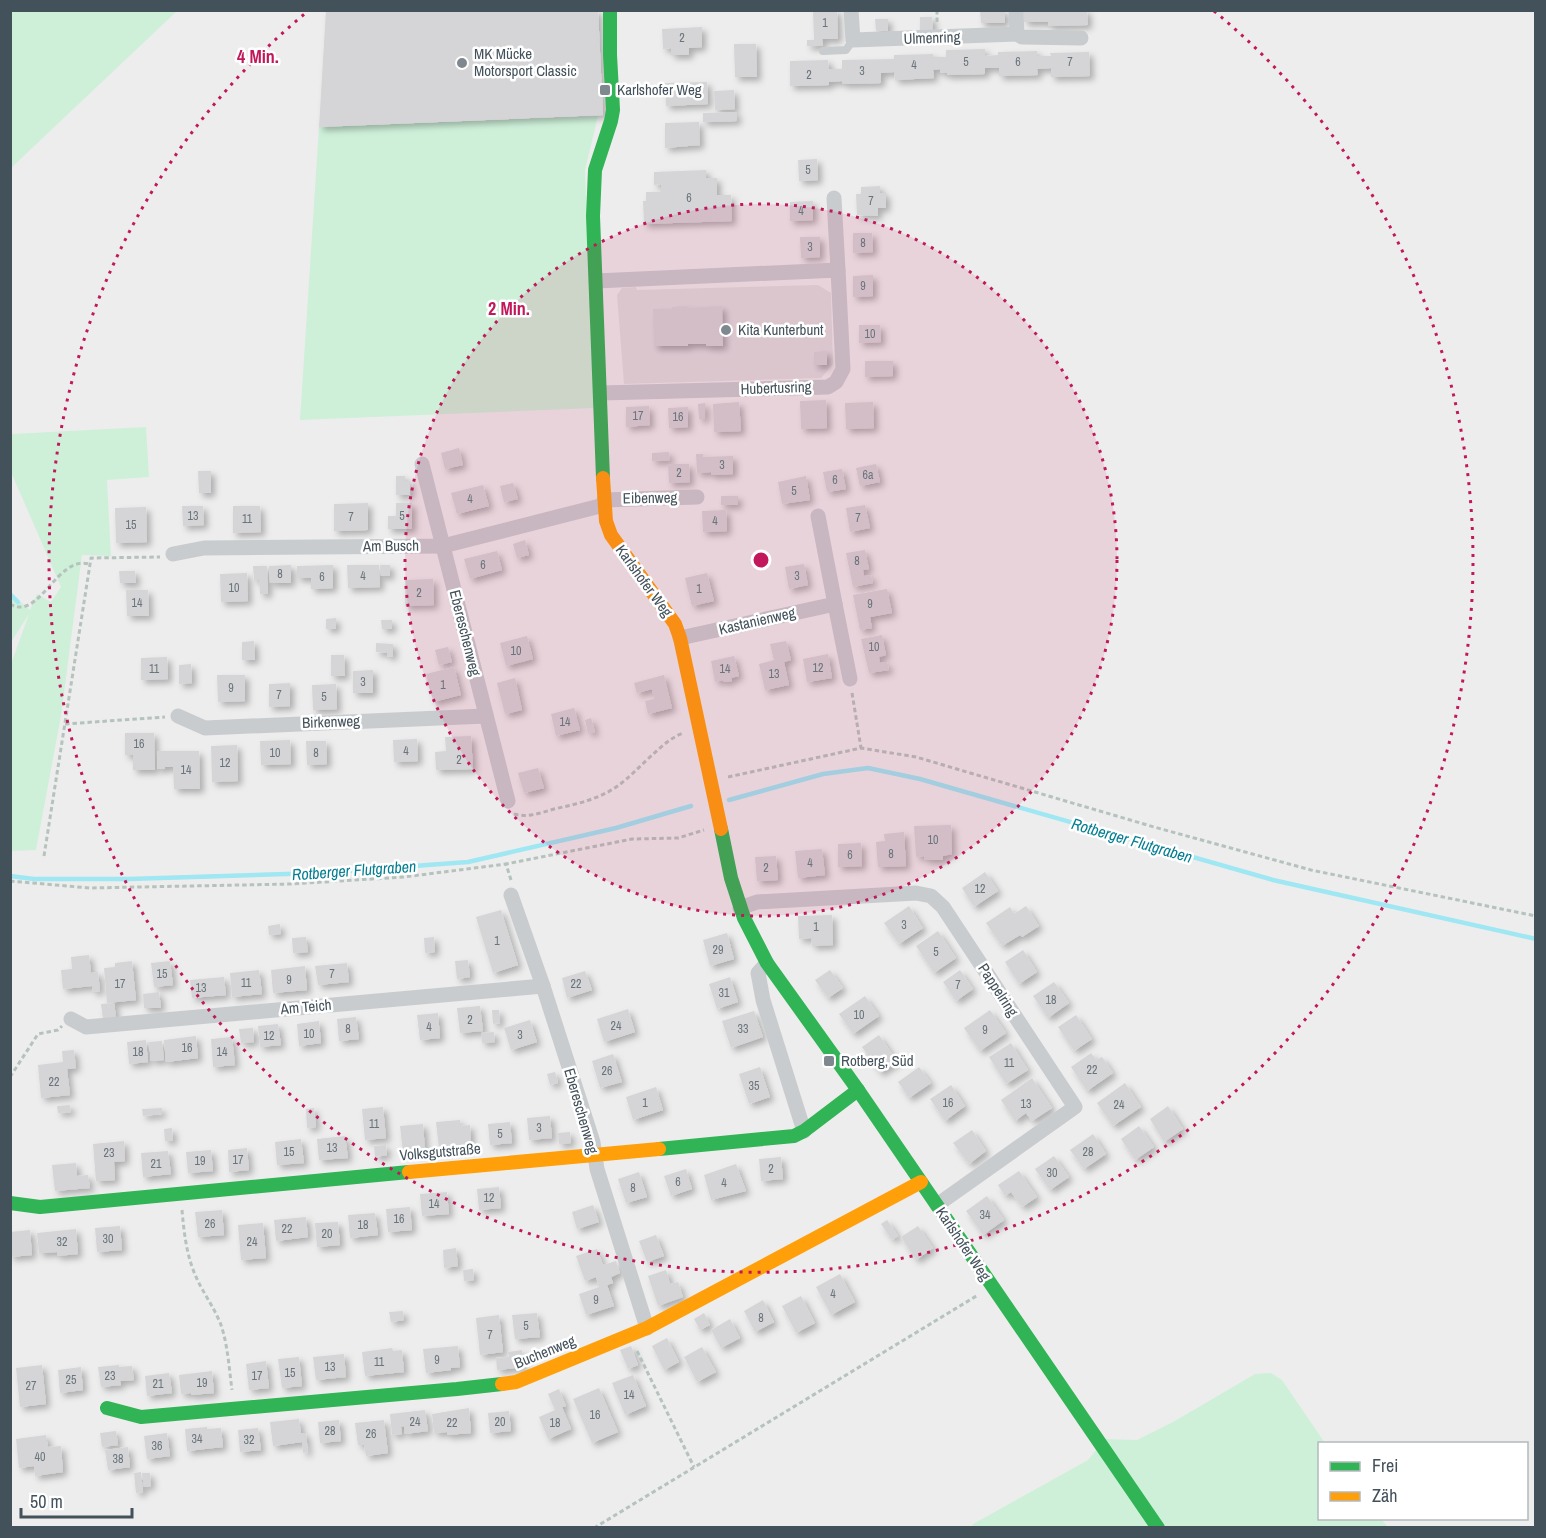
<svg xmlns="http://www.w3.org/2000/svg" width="1546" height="1538" font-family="'Archivo Narrow',sans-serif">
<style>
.education{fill:#dfdedf}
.green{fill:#cef0d9}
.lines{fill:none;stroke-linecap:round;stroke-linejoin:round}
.stream{stroke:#9fe7f2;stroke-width:4.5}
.building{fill:#d5d5d7;filter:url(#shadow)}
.path{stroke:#b5c3bd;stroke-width:3;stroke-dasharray:4.5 3;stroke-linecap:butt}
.lane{stroke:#c9ccce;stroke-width:8}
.street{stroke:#c9ccce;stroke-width:15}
.fast{stroke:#30b455;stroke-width:14}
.slow{stroke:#ff9f0a;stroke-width:14}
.ring{fill:none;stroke:#c2185b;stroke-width:3;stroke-dasharray:3 6}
.poi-dot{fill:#7f888e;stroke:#fff;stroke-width:2}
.labels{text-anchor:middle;stroke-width:5;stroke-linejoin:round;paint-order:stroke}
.number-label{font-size:12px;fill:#69747b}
.street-label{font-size:15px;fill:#43515b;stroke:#fff}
.poi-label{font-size:15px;fill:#43515b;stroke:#fff;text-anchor:start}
.water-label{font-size:16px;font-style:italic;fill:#037e91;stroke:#fff}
.centre{fill:#c2185b;stroke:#fff;stroke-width:3}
.ring-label{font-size:18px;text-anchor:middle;font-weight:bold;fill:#c2185b;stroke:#fff;stroke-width:5;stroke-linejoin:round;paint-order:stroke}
</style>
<defs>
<filter id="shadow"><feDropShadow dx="4" dy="4" stdDeviation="3" flood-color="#0004"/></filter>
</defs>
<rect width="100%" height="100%" fill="#eeeded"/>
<!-- education -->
<polygon class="education" points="818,285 831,293 833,364 821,378 624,384 617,295 622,288 636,287 637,290"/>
<!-- green -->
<g class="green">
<polygon points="11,10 177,10 177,11 11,168"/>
<polygon points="598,116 585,170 594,408 300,420 319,127"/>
<polygon points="146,427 149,477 107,480 111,556 82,555 61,716 36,850 11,851 11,664 29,614 11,642 11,594 30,610 37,594 51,602 61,587 11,472 11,434"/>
<polygon points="1271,1373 1282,1380 1325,1443 1320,1444 1320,1518 1381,1519 1388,1527 970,1528 973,1524 1088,1460 1105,1439 1137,1440 1173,1422 1255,1374"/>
</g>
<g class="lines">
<!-- stream -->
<g class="stream">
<polyline points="10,594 18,602"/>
<polyline points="729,800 823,774 868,768 920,779 1273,880 1536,939"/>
<polyline points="10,876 34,879 129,879 319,873 468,862 616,828 691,806"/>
</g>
</g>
<!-- building -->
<g class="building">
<polygon points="326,10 598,10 603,115 319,127"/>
<polygon points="813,10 837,10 838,39 822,39 823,46 807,46 807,40 814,40"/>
<polygon points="980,10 1005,10 1005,23 981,23"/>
<polygon points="1023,10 1087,10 1088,25 1049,26 1048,22 1024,22"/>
<polygon points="920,17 932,17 933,30 920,30"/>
<polygon points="875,19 888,19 888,31 876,31"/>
<polygon points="702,27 702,47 689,48 689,55 671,55 671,48 663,49 662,29"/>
<polygon points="734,44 756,44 757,77 735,77"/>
<polygon points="985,49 985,56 998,55 998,52 1037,51 1037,56 1051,56 1050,53 1089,52 1090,76 1051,77 1051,68 1037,69 1038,75 999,76 999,68 985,68 985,74 947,75 947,73 940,73 940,69 933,70 934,78 895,80 894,72 881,73 881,83 843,84 842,81 829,82 829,85 790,86 790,61 828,60 829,69 842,69 842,60 894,59 894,55 933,54 933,57 946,57 946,50"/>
<polygon points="707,82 708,104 666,106 665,83"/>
<polygon points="734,90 735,109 715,110 714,91"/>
<polygon points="737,112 737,121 703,122 703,113"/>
<polygon points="699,122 700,145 665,148 665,123"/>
<polygon points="817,159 818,180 799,181 798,160"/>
<polygon points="706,170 706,178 717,178 717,195 731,195 732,221 644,224 643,201 646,201 646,192 661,192 661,184 654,185 654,172"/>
<polygon points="880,186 880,193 886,193 886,208 878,208 878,216 857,215 856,194 861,194 861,187"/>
<polygon points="813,201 813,220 790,221 790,202"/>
<polygon points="853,233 872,233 873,252 853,253"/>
<polygon points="800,237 820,237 820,257 801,258"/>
<polygon points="873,275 873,296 853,297 853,276"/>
<polygon points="687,306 687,308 722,306 723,346 706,346 706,344 688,344 688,346 654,346 653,309 672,309 672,307"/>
<polygon points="859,325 880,325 881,342 859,343"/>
<polygon points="827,351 827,365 814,365 814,352"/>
<polygon points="865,361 893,361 893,376 865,377"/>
<polygon points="826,400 827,428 801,429 800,401"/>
<polygon points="739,402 741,431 714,432 713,404"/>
<polygon points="873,402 874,428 846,429 845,403"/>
<polygon points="705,403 705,419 699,419 698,404"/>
<polygon points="649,406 650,425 626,427 626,407"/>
<polygon points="688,407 688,427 669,428 668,408"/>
<polygon points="459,448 463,465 445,469 441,453"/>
<polygon points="669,452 670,460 652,461 652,453"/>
<polygon points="696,454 703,454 703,457 733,456 733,474 711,475 711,472 697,473"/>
<polygon points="668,464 689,464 690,482 669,483"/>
<polygon points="876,464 880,482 860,486 856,468"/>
<polygon points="842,469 846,489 827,492 823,472"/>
<polygon points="198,471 211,471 211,493 199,493"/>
<polygon points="396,476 405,476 405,481 410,481 410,495 396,495"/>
<polygon points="806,476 810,500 782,504 778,482"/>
<polygon points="513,483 518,499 504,502 500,486"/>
<polygon points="483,485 489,506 457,514 451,493"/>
<rect x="721" y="496" width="17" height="9"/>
<polygon points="368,503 368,530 334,531 334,504"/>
<polygon points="396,503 412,503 412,529 388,529 388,516 396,516"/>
<polygon points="865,505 870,528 850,532 846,508"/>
<polygon points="182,506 203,506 204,525 183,526"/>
<polygon points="233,506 260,506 261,532 233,533"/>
<polygon points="146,507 147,542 116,543 115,508"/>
<polygon points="726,510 727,531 703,532 702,511"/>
<polygon points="525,540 529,555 517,558 513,544"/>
<polygon points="865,550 869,569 863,570 864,576 871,575 873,583 853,587 846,553"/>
<polygon points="497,551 502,570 470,579 464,559"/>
<polygon points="804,564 808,585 789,589 785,567"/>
<polygon points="291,565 291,583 270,583 269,566"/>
<polygon points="333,565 333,588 311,589 311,578 297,578 297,566"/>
<polygon points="347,565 379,565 380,587 348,588"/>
<polygon points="380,565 390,565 390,576 381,576"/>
<polygon points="253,566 267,566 268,594 260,594 259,580 254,580"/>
<polygon points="119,571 135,571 136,583 120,583"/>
<polygon points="247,573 248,601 221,602 220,574"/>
<polygon points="707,573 714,601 692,606 685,578"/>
<polygon points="433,579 434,605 405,606 405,580"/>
<polygon points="887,589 892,613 870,617 872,628 860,630 853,595"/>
<polygon points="126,590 148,590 149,616 127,616"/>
<polygon points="336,618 336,629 326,629 326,619"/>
<polygon points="381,620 392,620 392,629 382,629"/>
<polygon points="882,635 886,655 879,657 880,663 887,662 889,670 869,673 861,639"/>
<polygon points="527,636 533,659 506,666 500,643"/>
<polygon points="254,641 255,660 242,660 242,642"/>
<polygon points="786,641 791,660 784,662 789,685 765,690 759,664 774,660 770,644"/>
<polygon points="376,643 393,644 393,657 387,656 387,653 376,652"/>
<polygon points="448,647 452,662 439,665 435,650"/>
<polygon points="828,654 832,678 807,682 803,659"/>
<polygon points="331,655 344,655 345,676 331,676"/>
<polygon points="734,656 739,676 731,678 732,681 724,682 723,680 715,682 711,661"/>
<polygon points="167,657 168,679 141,680 141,658"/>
<polygon points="191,664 192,683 179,684 179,665"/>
<polygon points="454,667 461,695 433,702 426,674"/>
<polygon points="373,670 373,693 353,693 353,671"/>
<polygon points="217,675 245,675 245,701 218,702"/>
<polygon points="664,675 672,708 648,714 645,701 654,699 652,689 637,693 634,683"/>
<polygon points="515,678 522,710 505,714 497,683"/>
<polygon points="290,683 290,706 269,707 269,684"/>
<polygon points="336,684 337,709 313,710 312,685"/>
<polygon points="574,708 580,730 556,736 551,714"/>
<polygon points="591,718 595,732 588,733 585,720"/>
<polygon points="125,733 154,733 155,770 133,770 133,755 125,755"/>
<polygon points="471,736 473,769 436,770 435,752 446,751 445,737"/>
<polygon points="417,739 418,761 394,762 393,740"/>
<polygon points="290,740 291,764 261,765 260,741"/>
<polygon points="306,741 326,741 327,764 307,765"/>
<polygon points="237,745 238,781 212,782 211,746"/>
<polygon points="157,751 199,751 200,789 174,789 173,767 165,767 165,769 157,769"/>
<polygon points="538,768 544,788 524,793 518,773"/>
<polygon points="951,825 952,854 943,856 943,860 925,860 924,856 916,857 914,826"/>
<polygon points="904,832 906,866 878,867 876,842 885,841 884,834"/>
<polygon points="861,843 862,866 838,867 838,844"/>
<polygon points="822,849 825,875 798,878 795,851"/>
<polygon points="776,856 778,880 757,881 755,857"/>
<polygon points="985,872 998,891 974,907 962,888"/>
<polygon points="909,906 923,928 899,944 884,923"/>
<polygon points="1026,906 1039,926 1022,937 1020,935 1002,946 986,923 1010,907 1014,914"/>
<polygon points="501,910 518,965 493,973 476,917"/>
<polygon points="832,915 833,945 812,946 811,938 799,939 798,916"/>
<polygon points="280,924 281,934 269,935 268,926"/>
<polygon points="938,931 956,958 934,973 916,946"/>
<polygon points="727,933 734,959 710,966 703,940"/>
<polygon points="306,937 308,952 293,953 292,938"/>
<polygon points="434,937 435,952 425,953 424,938"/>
<polygon points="1023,950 1037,972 1019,984 1005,962"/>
<polygon points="89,955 91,973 98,972 100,991 93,992 92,986 63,989 61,970 72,969 71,957"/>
<polygon points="468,960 470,977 457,979 455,961"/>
<polygon points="132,961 136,1000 107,1003 104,968 115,967 115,963"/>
<polygon points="170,961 173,985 154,987 151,963"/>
<polygon points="347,963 349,982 318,985 315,966"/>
<polygon points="305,966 307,990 273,993 271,970"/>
<polygon points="259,970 262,994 232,997 230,973"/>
<polygon points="830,970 843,988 828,998 815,980"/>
<polygon points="960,970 973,989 956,1001 943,982"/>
<polygon points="585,971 592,990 567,998 562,978"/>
<polygon points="224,977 226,995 192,998 190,980"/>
<polygon points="730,977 738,1002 717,1009 709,984"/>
<polygon points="1054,982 1069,1003 1048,1018 1033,996"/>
<polygon points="159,992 161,1008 144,1008 143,994"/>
<polygon points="865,996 879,1016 853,1034 839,1014"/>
<polygon points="114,1003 116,1017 103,1019 101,1004"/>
<polygon points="480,1006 483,1031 460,1033 457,1008"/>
<polygon points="628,1009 635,1032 604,1042 597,1019"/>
<polygon points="492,1010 499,1010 500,1023 493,1024"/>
<polygon points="990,1010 1006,1033 980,1051 964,1028"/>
<polygon points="754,1011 763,1037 731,1048 722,1021"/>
<polygon points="438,1013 440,1038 420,1040 417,1015"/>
<polygon points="1076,1015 1092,1039 1074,1051 1058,1027"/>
<polygon points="356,1017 359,1039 339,1041 337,1019"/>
<polygon points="530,1020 537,1042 511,1050 504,1028"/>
<polygon points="319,1021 321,1043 299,1046 297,1024"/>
<polygon points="278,1024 281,1045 260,1047 258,1026"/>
<polygon points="253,1028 254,1042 241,1043 239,1029"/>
<polygon points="494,1032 495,1042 482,1043 481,1033"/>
<polygon points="879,1035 897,1061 880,1073 862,1047"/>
<polygon points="196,1036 198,1058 166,1062 164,1040"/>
<polygon points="232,1037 235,1065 213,1067 211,1039"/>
<polygon points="146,1040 148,1062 129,1064 127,1042"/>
<polygon points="162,1041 164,1060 151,1061 149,1042"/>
<polygon points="1011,1043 1028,1070 1006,1084 989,1057"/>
<polygon points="74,1050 76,1068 67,1069 70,1095 41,1098 38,1065 63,1062 62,1051"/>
<polygon points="1091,1053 1096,1060 1102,1057 1113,1073 1087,1091 1071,1067"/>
<polygon points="613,1054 622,1082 600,1088 592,1061"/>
<polygon points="760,1067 770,1097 749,1104 739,1074"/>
<polygon points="919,1067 931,1083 909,1098 898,1082"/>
<polygon points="555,1072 558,1083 550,1085 547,1074"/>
<polygon points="1032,1078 1052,1108 1032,1121 1026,1113 1015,1121 1001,1100"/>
<polygon points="1125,1083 1141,1107 1113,1126 1097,1103"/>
<polygon points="951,1085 965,1106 945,1121 930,1099"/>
<polygon points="656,1087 663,1110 633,1120 626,1097"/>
<polygon points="70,1105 71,1112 58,1113 57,1106"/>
<polygon points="1168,1106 1183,1129 1164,1142 1150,1119"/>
<polygon points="383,1107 386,1138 365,1140 362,1109"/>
<polygon points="162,1108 162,1114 143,1116 142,1109"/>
<polygon points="314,1108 316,1127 307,1128 306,1109"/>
<polygon points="550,1116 552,1138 529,1140 527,1118"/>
<polygon points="460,1120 460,1126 470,1125 471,1145 439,1148 436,1122"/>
<polygon points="510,1122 512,1143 490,1145 488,1124"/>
<polygon points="423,1124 425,1150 403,1152 400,1126"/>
<polygon points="1139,1126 1154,1147 1135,1160 1121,1139"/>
<polygon points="172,1128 173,1141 165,1141 164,1129"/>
<polygon points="972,1130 986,1151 969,1164 953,1143"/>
<polygon points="570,1132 571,1143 559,1144 558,1133"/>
<polygon points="1093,1134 1106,1154 1084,1169 1070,1150"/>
<polygon points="345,1136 348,1158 319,1160 317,1139"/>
<polygon points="301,1139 304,1163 277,1165 275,1142"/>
<polygon points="124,1141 125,1161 114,1162 115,1180 96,1181 93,1144"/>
<polygon points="386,1145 387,1155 375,1157 374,1146"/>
<polygon points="247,1148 249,1170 229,1172 228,1150"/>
<polygon points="211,1150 213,1171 188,1173 186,1152"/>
<polygon points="168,1151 171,1174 143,1177 141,1153"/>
<polygon points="1054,1156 1069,1177 1050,1190 1035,1169"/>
<polygon points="781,1157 783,1179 761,1181 759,1159"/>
<polygon points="76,1163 77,1176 88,1175 90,1188 55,1191 52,1165"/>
<polygon points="736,1164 746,1191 711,1200 704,1175"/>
<polygon points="686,1169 692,1189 671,1196 664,1176"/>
<polygon points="1019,1171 1037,1197 1022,1207 1011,1192 1005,1196 998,1185"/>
<polygon points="639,1172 647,1197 626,1203 618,1179"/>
<polygon points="499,1187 501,1208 479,1210 477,1189"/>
<polygon points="447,1192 449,1214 422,1216 420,1194"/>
<polygon points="987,1196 1004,1220 983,1235 966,1211"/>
<polygon points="593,1205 599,1222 577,1229 572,1212"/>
<polygon points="410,1207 412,1230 388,1232 386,1209"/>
<polygon points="222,1210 224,1235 198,1237 195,1212"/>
<polygon points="375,1213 378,1235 350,1238 348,1215"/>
<polygon points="306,1217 308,1237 276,1241 274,1220"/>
<polygon points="887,1220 898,1236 892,1240 881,1224"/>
<polygon points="338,1222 340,1245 317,1247 315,1223"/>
<polygon points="263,1223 266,1258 241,1260 238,1225"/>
<polygon points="120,1226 122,1250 97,1252 95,1228"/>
<polygon points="918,1226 933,1248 916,1260 901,1237"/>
<polygon points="76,1229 78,1254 57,1256 57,1252 39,1253 37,1233"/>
<polygon points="30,1230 32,1255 10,1257 10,1232"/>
<polygon points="656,1235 664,1256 647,1262 639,1241"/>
<polygon points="456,1248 458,1266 444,1268 443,1250"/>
<polygon points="597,1249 603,1265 616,1261 620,1273 611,1277 613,1283 607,1285 614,1306 586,1315 579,1294 599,1287 596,1277 585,1281 576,1256"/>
<polygon points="473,1269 474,1280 464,1281 463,1270"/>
<polygon points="666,1270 670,1284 678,1282 683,1297 658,1306 648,1276"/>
<polygon points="840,1274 855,1302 831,1315 816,1287"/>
<polygon points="801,1296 815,1323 796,1333 782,1306"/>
<polygon points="763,1300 774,1322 755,1332 744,1311"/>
<polygon points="403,1311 404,1320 391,1322 389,1312"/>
<polygon points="537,1313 540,1337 515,1339 512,1315"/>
<polygon points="704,1313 710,1325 700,1330 694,1319"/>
<polygon points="499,1315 503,1352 480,1355 476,1318"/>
<polygon points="730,1319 740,1338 721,1348 711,1330"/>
<polygon points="667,1338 679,1362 664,1370 652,1346"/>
<polygon points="458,1346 460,1367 451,1368 451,1370 426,1373 423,1349"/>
<polygon points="631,1346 638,1365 628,1369 620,1350"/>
<polygon points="702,1347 716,1372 697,1382 684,1357"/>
<polygon points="392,1348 393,1351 402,1350 404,1372 365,1376 362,1352"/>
<polygon points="522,1350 524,1367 497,1370 496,1358 509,1357 508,1352"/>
<polygon points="344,1354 346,1377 316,1380 313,1357"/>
<polygon points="299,1357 302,1386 282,1388 278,1359"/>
<polygon points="266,1361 269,1388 249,1390 246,1364"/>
<polygon points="42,1365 46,1404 20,1407 16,1368"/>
<polygon points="119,1365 119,1367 132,1366 134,1380 120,1381 121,1385 101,1387 98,1367"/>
<polygon points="81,1367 83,1390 60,1393 58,1370"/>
<polygon points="212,1371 214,1393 191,1395 191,1393 181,1394 179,1375"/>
<polygon points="169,1373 172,1393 147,1396 145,1376"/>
<polygon points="633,1375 646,1406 625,1415 612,1383"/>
<polygon points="599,1388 618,1432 592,1443 573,1399"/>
<polygon points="559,1389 566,1406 562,1407 571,1429 548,1439 539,1417 555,1410 548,1394"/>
<polygon points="469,1408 471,1433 447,1435 447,1432 434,1433 432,1414"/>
<polygon points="425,1410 428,1431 405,1434 404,1426 401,1427 402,1434 392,1435 390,1414"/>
<polygon points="509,1411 511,1431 490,1433 488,1413"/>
<polygon points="299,1419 301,1433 306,1433 308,1452 303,1453 302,1442 273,1446 270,1422"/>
<polygon points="339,1420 341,1441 320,1443 318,1422"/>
<polygon points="384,1420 388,1453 366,1456 364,1445 358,1445 355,1423"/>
<polygon points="207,1427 207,1429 221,1428 223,1447 187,1451 185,1429"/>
<polygon points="258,1428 261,1450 240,1452 238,1430"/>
<polygon points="116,1431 118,1445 102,1447 100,1433"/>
<polygon points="167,1433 170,1456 147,1459 144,1436"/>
<polygon points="46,1435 48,1447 61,1446 63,1472 35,1476 34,1466 19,1468 16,1439"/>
<polygon points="128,1447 130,1467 108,1470 105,1450"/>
<polygon points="141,1472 143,1492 136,1493 134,1473"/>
<polygon points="142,1473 150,1473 151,1486 144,1487"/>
</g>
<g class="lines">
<!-- path -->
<g class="path">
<polyline points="937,10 937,24"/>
<path d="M10,604C39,622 57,555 89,564"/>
<polyline points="852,693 861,748"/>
<polyline points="65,724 165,717"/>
<polyline points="728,777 861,748 916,757 1154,827 1311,870 1536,916"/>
<path d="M514,814C528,818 540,813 554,809C577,804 600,799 619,785C638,771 663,740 683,733"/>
<polyline points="44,856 91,558 160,557"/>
<polyline points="511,880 506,864 632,839 678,838 704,830"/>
<polyline points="10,881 90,888 291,884 404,877 506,864"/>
<polyline points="10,1077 38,1034 58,1030 62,1026"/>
<path d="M182,1210C184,1234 187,1258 197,1279C204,1294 215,1309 221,1325C228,1346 229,1368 232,1390"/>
<polyline points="637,1351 694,1467"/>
<polyline points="594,1528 978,1295"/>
</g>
<!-- lane -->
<polyline class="lane" points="823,51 846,50 853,40"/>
<!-- street -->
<g class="street">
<polyline points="851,10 853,40 1017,34 1016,10"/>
<polyline points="1017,34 1022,37 1081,38"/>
<polyline points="834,198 838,270"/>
<polyline points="596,281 838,270 843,369 836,382 828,387 601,393"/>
<polyline points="422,464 508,801"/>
<polyline points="604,500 697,497"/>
<polyline points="173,554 204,548 443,546 604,505"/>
<polyline points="835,604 850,679"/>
<polyline points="680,638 835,604 818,516"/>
<polyline points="178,716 205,728 486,716"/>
<polyline points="511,895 543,986 593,1142 597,1169 647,1328"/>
<polyline points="740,908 757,902 916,893 931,896 943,907 1075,1107 937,1205"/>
<polyline points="767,963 758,973 763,1000 804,1131"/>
<polyline points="71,1019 86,1027 543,986"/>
</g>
<!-- fast -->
<g class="fast">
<polyline points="603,478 593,216 595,170 611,121 613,110 610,55 610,10"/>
<polyline points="721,829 731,878 744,918 767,963 858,1090 1158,1528"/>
<polyline points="659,1149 794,1136 804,1131 858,1090"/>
<polyline points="10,1203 40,1207 409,1172"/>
<polyline points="107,1408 141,1417 457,1389 502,1384"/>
</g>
<!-- slow -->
<g class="slow">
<polyline points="603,478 606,521 611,535 675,624 680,638 721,829"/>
<polyline points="409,1172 659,1149"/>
<polyline points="502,1384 516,1382 647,1328 921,1182"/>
</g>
</g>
<!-- distance rings -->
<circle cx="761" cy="560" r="356" fill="#c2185b" fill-opacity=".12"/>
<g class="ring">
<circle cx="761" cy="560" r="356"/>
<path d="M1214 11A712 712 0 1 1 308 11"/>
</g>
<!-- markers -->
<g class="poi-dot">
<circle cx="462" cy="63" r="6"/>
<rect x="599" y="84" width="12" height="12" rx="3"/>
<circle cx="726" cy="330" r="6"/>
<rect x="823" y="1055" width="12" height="12" rx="3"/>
</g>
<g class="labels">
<!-- number labels -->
<g class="number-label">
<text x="825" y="27">1</text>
<text x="682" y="42">2</text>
<text x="966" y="66">5</text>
<text x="1018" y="66">6</text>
<text x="1070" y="66">7</text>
<text x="914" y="69">4</text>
<text x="862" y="75">3</text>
<text x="809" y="79">2</text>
<text x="808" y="174">5</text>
<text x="689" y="202">6</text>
<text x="871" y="205">7</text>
<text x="801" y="215">4</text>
<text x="863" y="247">8</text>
<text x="810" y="251">3</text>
<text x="863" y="290">9</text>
<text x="870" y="338">10</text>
<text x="638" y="420">17</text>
<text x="678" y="421">16</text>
<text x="722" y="469">3</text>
<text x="679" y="477">2</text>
<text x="868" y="479">6a</text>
<text x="835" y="484">6</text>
<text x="794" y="495">5</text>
<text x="470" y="503">4</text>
<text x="193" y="520">13</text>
<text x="402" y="520">5</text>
<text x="351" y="521">7</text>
<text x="858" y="522">7</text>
<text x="247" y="523">11</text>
<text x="715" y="525">4</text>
<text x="131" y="529">15</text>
<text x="857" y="565">8</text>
<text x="483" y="569">6</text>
<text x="280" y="578">8</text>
<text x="363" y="580">4</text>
<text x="797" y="580">3</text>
<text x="322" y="581">6</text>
<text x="234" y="592">10</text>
<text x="699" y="593">1</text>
<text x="419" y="597">2</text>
<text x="137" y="607">14</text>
<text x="870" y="608">9</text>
<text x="874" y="651">10</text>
<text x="516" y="655">10</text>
<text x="818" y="672">12</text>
<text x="154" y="673">11</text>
<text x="725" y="673">14</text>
<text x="774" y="678">13</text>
<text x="363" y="686">3</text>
<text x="443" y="689">1</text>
<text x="231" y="692">9</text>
<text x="279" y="699">7</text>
<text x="324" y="701">5</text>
<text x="565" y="726">14</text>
<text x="139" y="748">16</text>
<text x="406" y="755">4</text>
<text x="275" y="757">10</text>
<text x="316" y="757">8</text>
<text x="459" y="764">2</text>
<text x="225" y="767">12</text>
<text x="186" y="774">14</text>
<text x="933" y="844">10</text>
<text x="891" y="858">8</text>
<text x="850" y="859">6</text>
<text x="810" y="867">4</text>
<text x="766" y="872">2</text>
<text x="980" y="893">12</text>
<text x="904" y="929">3</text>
<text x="816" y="931">1</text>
<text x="497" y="945">1</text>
<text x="718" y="954">29</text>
<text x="936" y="956">5</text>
<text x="162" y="978">15</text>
<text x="332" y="978">7</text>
<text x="289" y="984">9</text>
<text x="246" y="987">11</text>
<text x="120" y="988">17</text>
<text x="576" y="988">22</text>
<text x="958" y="989">7</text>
<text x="201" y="992">13</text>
<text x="724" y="997">31</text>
<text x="1051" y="1004">18</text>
<text x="859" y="1019">10</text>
<text x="470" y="1024">2</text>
<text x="616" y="1030">24</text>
<text x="429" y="1031">4</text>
<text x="348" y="1033">8</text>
<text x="743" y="1033">33</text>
<text x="985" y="1034">9</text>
<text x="309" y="1038">10</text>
<text x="520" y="1039">3</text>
<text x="269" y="1040">12</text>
<text x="187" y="1052">16</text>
<text x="138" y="1056">18</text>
<text x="222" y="1056">14</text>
<text x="1009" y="1067">11</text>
<text x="1092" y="1074">22</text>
<text x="607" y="1075">26</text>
<text x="54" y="1086">22</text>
<text x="754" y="1090">35</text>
<text x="645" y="1107">1</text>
<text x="948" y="1107">16</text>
<text x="1026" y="1108">13</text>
<text x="1119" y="1109">24</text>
<text x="374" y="1128">11</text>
<text x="539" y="1132">3</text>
<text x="500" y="1138">5</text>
<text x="332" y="1152">13</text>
<text x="289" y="1156">15</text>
<text x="1088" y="1156">28</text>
<text x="109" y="1157">23</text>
<text x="238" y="1164">17</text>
<text x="200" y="1165">19</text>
<text x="156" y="1168">21</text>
<text x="771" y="1173">2</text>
<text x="1052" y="1177">30</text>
<text x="678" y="1186">6</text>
<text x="724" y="1187">4</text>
<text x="633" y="1192">8</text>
<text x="489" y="1202">12</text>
<text x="434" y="1208">14</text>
<text x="985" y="1219">34</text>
<text x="399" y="1223">16</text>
<text x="210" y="1228">26</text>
<text x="363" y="1229">18</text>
<text x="287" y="1233">22</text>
<text x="327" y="1238">20</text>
<text x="108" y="1243">30</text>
<text x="62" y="1246">32</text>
<text x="252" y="1246">24</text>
<text x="833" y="1298">4</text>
<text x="596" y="1304">9</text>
<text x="761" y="1322">8</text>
<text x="526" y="1330">5</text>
<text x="490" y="1339">7</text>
<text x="437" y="1364">9</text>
<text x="379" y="1366">11</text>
<text x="330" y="1371">13</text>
<text x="290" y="1377">15</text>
<text x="110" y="1380">23</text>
<text x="257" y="1380">17</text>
<text x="71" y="1384">25</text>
<text x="202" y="1387">19</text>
<text x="158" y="1388">21</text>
<text x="31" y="1390">27</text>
<text x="629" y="1399">14</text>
<text x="595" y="1419">16</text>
<text x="415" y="1426">24</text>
<text x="500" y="1426">20</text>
<text x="452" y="1427">22</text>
<text x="555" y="1427">18</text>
<text x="330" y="1435">28</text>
<text x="371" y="1438">26</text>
<text x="197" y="1443">34</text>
<text x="249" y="1444">32</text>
<text x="157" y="1450">36</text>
<text x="40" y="1461">40</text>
<text x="118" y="1463">38</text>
</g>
<!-- street labels -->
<g class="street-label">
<text transform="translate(932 38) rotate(-2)" y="5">Ulmenring</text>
<text transform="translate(776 388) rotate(-2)" y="5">Hubertusring</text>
<text transform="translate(650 498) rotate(-1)" y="5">Eibenweg</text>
<text transform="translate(391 546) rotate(-1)" y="5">Am Busch</text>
<text transform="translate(644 581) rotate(54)" y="5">Karlshofer Weg</text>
<text transform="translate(757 621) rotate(-13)" y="5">Kastanienweg</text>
<text transform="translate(465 633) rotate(76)" y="5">Ebereschenweg</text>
<text transform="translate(331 722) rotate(-2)" y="5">Birkenweg</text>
<text transform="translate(998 990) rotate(57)" y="5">Pappelring</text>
<text transform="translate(306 1007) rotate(-5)" y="5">Am Teich</text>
<text transform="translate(581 1111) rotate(74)" y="5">Ebereschenweg</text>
<text transform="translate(440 1152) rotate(-5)" y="5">Volksgutstraße</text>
<text transform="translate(963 1244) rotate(56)" y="5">Karlshofer Weg</text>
<text transform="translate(545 1352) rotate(-22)" y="5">Buchenweg</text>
</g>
<!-- poi labels -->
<g class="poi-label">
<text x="474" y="59">MK Mücke<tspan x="474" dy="17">Motorsport Classic</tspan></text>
<text x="617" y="95">Karlshofer Weg</text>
<text x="738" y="335">Kita Kunterbunt</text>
<text x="841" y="1066">Rotberg, Süd</text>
</g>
<!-- water labels -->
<g class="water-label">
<text transform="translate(1132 840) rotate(16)" y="6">Rotberger Flutgraben</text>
<text transform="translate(354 870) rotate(-4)" y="6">Rotberger Flutgraben</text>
</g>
</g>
<circle cx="761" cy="560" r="9" class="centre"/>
<g class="ring-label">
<text x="258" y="63">4 Min.</text>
<text x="509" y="315">2 Min.</text>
</g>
<!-- border -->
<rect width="1546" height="1538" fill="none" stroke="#43515b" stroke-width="24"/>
<!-- legend -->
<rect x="1318" y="1442" width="210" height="78" fill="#ffffff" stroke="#b4b9bd" stroke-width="1.5"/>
<rect x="1330" y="1462" width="30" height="9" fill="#30b455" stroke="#b4b9bd" stroke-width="1.5"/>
<text x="1372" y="1472" font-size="18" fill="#43515b">Frei</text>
<rect x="1330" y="1492" width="30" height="9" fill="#ff9f0a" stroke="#b4b9bd" stroke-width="1.5"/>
<text x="1372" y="1502" font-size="18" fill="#43515b">Zäh</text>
<!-- scale -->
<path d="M21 1508v9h111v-9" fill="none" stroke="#43515b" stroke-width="3"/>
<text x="30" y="1508" font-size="18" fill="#43515b" stroke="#ffffff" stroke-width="4.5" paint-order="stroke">50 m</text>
</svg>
